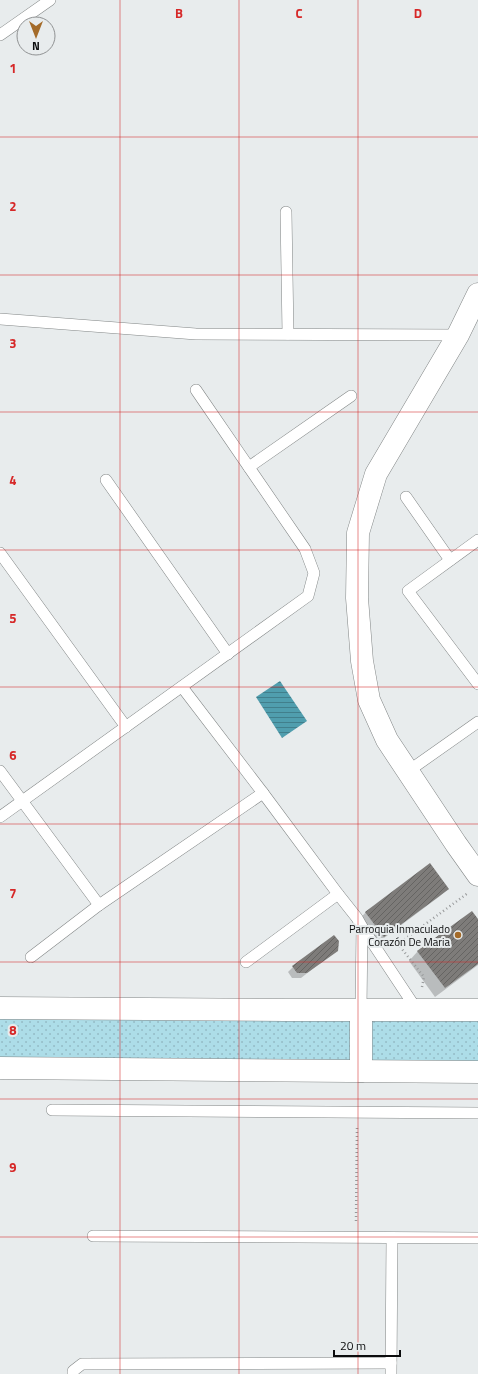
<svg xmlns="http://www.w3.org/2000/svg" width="478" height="1374" font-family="'Titillium Web',sans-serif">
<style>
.grass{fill:url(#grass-dots)}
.water{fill:url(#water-rules)}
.shadow{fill:#0003}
.building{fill:url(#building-hatch)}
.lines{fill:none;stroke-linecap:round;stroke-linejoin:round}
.service-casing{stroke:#828686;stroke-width:12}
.minor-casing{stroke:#828686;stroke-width:23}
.secondary-casing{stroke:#828686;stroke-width:23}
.path{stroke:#97999a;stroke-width:2.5;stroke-dasharray:1 3;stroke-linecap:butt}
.service{stroke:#fff;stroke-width:11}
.minor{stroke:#fff;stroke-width:22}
.secondary{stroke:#fff;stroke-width:22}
.grid{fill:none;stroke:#d62828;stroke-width:1;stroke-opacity:0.55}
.poi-dot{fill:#a46b29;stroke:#e8eced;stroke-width:1.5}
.labels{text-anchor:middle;stroke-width:4;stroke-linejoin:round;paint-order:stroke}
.poi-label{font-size:11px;fill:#0b0c0d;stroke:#e8eced;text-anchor:end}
.grid-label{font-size:13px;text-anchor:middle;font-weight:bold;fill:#d62828;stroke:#e8eced;stroke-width:4;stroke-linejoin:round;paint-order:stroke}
</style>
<defs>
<pattern id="grass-dots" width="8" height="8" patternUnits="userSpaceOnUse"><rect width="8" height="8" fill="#addde8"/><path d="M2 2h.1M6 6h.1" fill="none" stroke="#94bcc6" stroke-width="1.8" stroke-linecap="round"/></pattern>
<pattern id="water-rules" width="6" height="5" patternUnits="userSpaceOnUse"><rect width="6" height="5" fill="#509eae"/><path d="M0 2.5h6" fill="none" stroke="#417f8c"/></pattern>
<pattern id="building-hatch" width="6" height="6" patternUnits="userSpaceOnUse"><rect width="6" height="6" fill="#7e7c7a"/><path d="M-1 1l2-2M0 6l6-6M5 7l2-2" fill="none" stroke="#656462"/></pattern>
</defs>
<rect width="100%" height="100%" fill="#e8eced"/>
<!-- grass -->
<polygon class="grass" points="0,1008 478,1010 478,1072 0,1068"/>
<!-- water -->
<polygon class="water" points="280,681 307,721 282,738 256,697"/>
<!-- shadow -->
<g class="shadow">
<polygon points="430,865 448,889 440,896 376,944 358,921 365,913"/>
<polygon points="478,921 478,965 435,997 409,961 418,951"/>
<polygon points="337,950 301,978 292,978 288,972 293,967"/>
</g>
<!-- building -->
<g class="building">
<polygon points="430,863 449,889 384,937 365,912"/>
<polygon points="472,911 478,919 478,964 445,988 417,951"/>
<polygon points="334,935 339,941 338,951 307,973 297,973 292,966"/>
</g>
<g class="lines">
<defs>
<g id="service">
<polyline points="0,35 50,0"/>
<polyline points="286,212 288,334"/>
<polyline points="0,319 196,334 458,335"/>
<polyline points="249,467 351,396"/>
<polyline points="106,480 228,654"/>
<polyline points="406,497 450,560"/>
<polyline points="478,540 408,591 478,684"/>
<polyline points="0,553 126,727"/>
<polyline points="182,687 263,793 338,894 357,918 362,927 417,1010"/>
<polyline points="0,771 99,905"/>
<polyline points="407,772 478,722"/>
<polyline points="0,817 308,596 314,573 305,549 196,390"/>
<polyline points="31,957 99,905 263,793"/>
<polyline points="246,962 338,894"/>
<polyline points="361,1010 362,927"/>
<polyline points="52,1110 478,1113"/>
<polyline points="93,1236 478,1238"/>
<polyline points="73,1374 73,1371 82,1364 391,1363"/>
<polyline points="391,1374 392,1238"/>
</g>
<polyline id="minor" points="478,294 458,335 376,474 358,533 357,598 362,661 369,700 387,740 456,844 478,875"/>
<g id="secondary">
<polyline points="0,1008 285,1010 478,1010"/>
<polyline points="361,1010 361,1071"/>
<polyline points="0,1068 478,1072"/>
</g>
</defs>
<!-- service casing -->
<use href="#service" class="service-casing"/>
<!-- minor casing -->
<use href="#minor" class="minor-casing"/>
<!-- secondary casing -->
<use href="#secondary" class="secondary-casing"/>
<!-- path -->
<g class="path">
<polyline points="422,987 424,977 398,944 468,893"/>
<polyline points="356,1221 357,1128"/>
</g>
<!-- service -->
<use href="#service" class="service"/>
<!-- minor -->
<use href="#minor" class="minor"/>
<!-- secondary -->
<use href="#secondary" class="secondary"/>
</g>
<!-- grid -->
<path class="grid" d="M120,0V1374M239,0V1374M358,0V1374M0,137H478M0,275H478M0,412H478M0,550H478M0,687H478M0,824H478M0,962H478M0,1099H478M0,1237H478"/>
<!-- markers -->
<circle class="poi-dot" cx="458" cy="935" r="4"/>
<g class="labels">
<!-- poi labels -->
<g class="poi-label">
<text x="450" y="933">Parroquia Inmaculado<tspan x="450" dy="13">Corazón De Maria</tspan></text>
</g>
</g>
<g class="grid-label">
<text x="179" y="18">B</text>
<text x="299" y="18">C</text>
<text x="418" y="18">D</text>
<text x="13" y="73">1</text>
<text x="13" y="211">2</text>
<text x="13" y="348">3</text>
<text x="13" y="485">4</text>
<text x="13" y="623">5</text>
<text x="13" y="760">6</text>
<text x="13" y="898">7</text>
<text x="13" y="1035">8</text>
<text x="13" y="1172">9</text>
</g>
<!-- north arrow -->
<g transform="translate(36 36) rotate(180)"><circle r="19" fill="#e8eced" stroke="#909293"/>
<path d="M0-3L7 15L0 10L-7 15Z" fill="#a46b29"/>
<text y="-6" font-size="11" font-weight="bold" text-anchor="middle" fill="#0b0c0d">N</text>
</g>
<!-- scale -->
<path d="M334 1350v6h66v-6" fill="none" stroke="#0b0c0d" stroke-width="2"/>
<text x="340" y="1350" font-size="12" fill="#0b0c0d" stroke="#e8eced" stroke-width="3" paint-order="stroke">20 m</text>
</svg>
